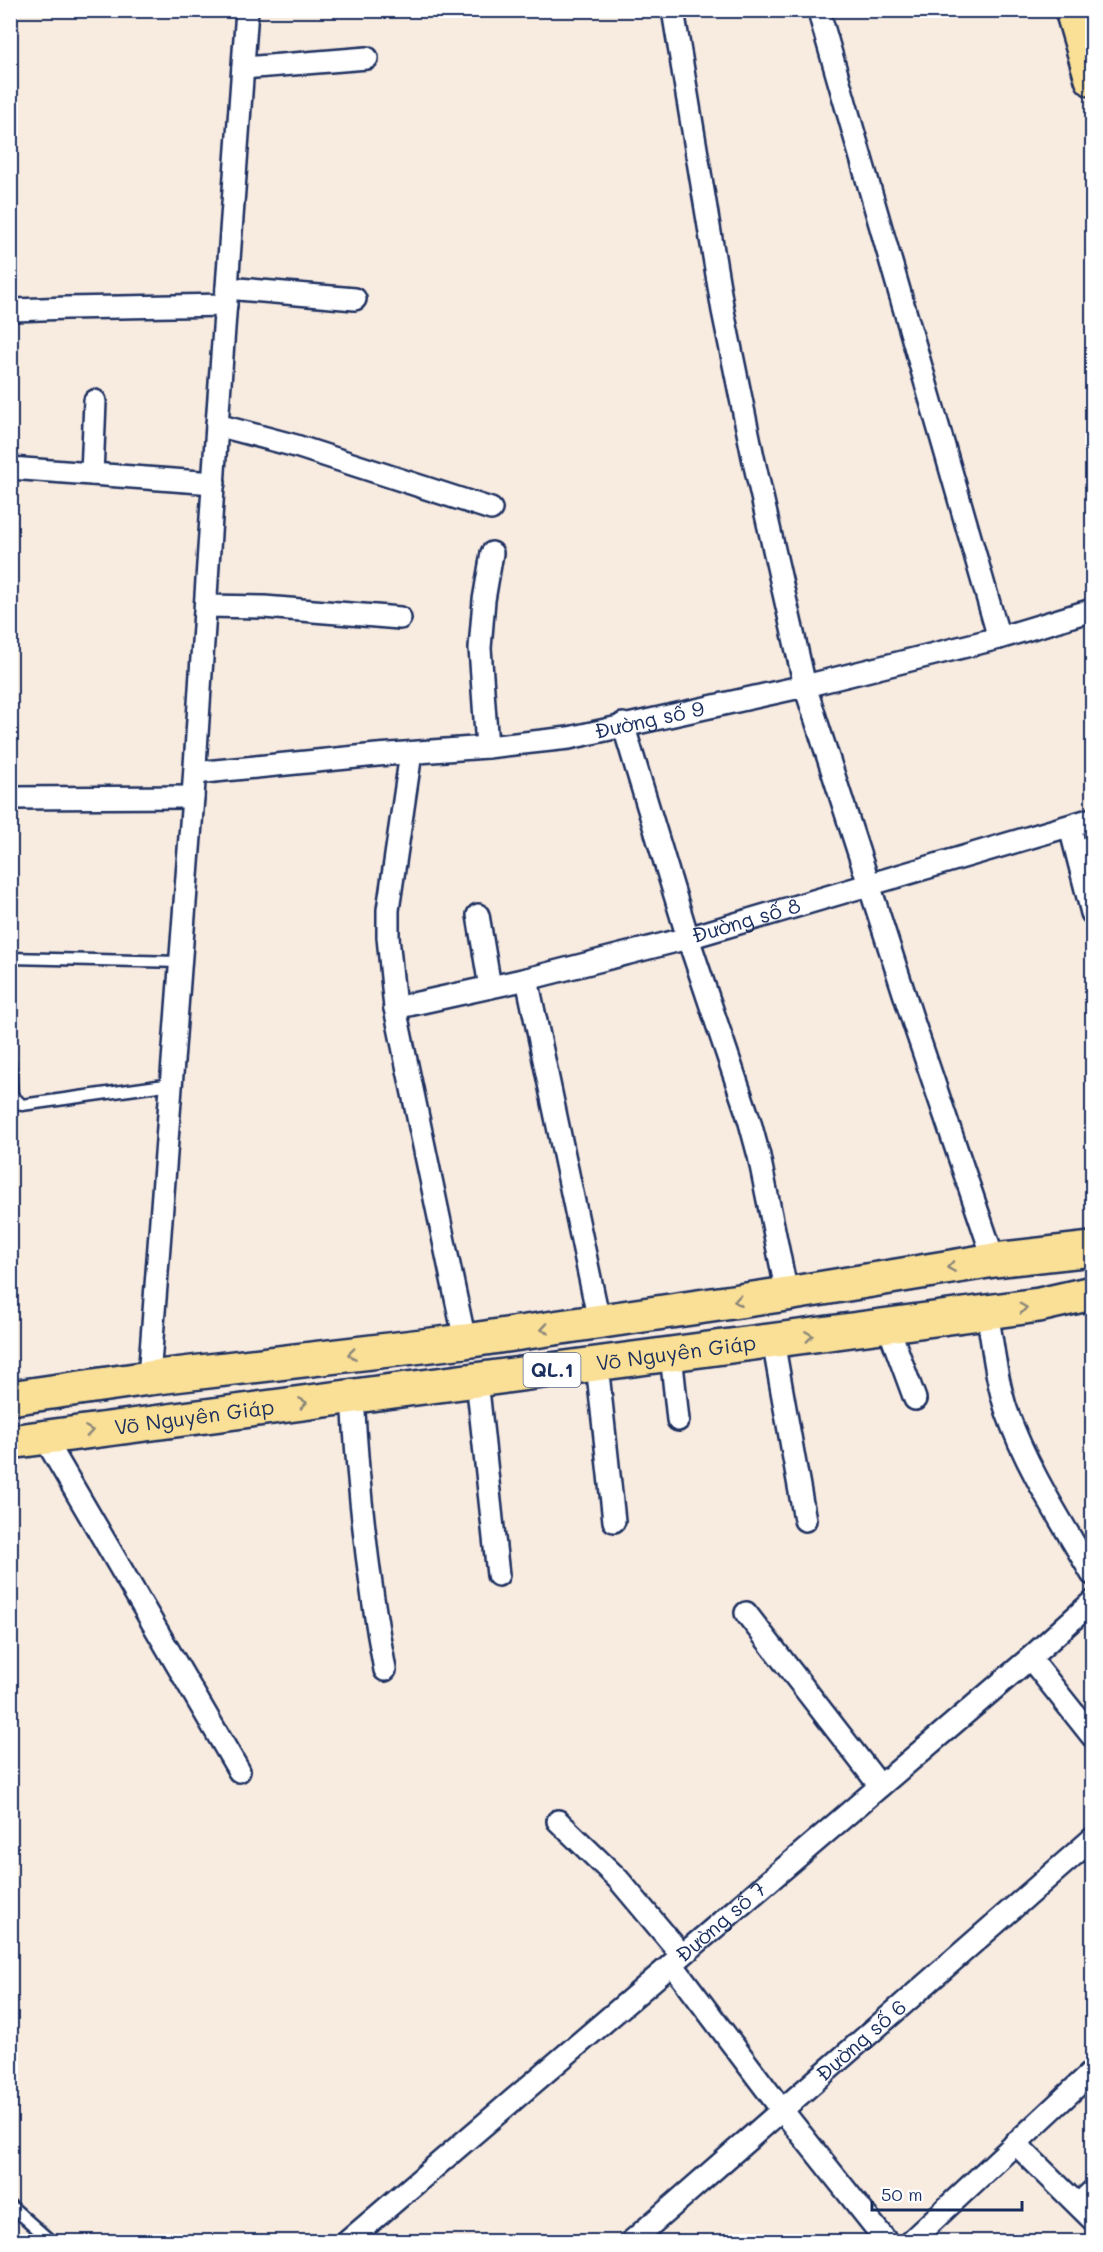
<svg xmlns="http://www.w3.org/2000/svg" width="1103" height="2252" font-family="Mali,sans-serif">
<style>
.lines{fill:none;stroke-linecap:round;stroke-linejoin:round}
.lane-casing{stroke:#1b2f5e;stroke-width:15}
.street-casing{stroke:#1b2f5e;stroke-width:26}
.highway-casing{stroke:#1b2f5e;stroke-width:38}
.lane{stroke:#fff;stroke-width:10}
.street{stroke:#fff;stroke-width:21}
.highway{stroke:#fadf96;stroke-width:33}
.oneway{stroke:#8a877a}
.labels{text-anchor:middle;stroke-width:4.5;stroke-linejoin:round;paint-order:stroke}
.shield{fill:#fff;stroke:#5f6d8e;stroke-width:1.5}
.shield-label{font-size:20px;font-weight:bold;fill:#1b2f5e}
.street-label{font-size:21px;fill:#1b2f5e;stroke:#fff}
</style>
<rect width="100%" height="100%" fill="#f8ebe0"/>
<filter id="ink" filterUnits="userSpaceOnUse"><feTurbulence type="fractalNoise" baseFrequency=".0167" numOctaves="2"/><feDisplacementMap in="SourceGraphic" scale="12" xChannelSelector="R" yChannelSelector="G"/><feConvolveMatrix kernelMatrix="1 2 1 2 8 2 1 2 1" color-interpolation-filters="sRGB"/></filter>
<g filter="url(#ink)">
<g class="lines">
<defs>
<g id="lane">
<polyline points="10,958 181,962"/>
<polyline points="10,1064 12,1095 22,1105 172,1084"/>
<polyline points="1074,2201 1092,2184"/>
<polyline points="10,2205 52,2242"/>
</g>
<g id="street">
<polyline points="673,10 723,311 753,457 805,686 914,1024 994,1260"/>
<polyline points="821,19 999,638"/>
<polyline points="243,68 367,58"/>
<polyline points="227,288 355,299"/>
<polyline points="15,310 67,308 226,305"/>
<polyline points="217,425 296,446 491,509"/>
<polyline points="10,468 214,483"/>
<polyline points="92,474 95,401"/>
<polyline points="206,606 264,607 400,618"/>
<polyline points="623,724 688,938 749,1119 759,1156 787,1294"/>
<polyline points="487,747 480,648 484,600 492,553"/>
<polyline points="411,753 388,910 388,937 395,1008 465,1341"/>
<path id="s1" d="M195,773L377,755L487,747L569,738L805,686L999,638L1092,610"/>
<polyline points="10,798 193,797"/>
<polyline points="1070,827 1092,913"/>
<polyline points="478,915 490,987"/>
<polyline points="527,979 599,1321"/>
<path id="s2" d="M395,1008L527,979L688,938L1092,819"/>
<path d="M987,1312C993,1345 996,1380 1007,1412C1027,1469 1062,1522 1092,1574"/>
<polyline points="888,1326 915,1399"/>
<polyline points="773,1341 805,1520"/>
<polyline points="671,1354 678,1420"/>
<polyline points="597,1364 614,1521"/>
<polyline points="149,1378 193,797 217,425 247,10"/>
<polyline points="477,1380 498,1575"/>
<path d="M353,1396C358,1488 368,1580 385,1670"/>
<polyline points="44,1437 239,1771"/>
<polyline points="746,1613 880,1786"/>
<polyline points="1030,1658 1092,1736"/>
<polyline points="558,1821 618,1879 682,1955"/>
<polyline points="672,1964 782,2110 887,2242"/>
<polyline points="1015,2143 1092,2219"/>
<path id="s3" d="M347,2242L1030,1658L1092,1602"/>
<path id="s4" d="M631,2242L1092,1839"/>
<polyline points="910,2242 1092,2072"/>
</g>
<g id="highway">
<polyline points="1072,10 1092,79"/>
<polyline points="10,1398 149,1378 465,1341 787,1294 994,1260 1092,1249"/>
<path id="s5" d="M10,1442L1039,1305L1092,1293"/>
</g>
</defs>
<!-- lane casing -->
<use href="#lane" class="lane-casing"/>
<!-- street casing -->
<use href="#street" class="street-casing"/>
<!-- highway casing -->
<use href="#highway" class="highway-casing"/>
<!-- lane -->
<use href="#lane" class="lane"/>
<!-- street -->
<use href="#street" class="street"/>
<!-- highway -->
<use href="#highway" class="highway"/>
</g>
<!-- one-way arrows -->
<defs><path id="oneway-chevron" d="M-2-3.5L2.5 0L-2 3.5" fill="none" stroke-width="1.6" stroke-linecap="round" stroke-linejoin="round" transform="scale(1.5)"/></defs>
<g class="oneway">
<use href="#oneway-chevron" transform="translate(951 1267) rotate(171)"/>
<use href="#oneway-chevron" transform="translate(738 1301) rotate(172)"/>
<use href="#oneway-chevron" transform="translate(1023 1308) rotate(-8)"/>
<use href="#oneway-chevron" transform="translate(545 1329) rotate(171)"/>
<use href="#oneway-chevron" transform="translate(809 1336) rotate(-8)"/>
<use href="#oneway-chevron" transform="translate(352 1354) rotate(173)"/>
<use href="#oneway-chevron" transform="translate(303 1403) rotate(-8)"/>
<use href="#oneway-chevron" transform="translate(89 1431) rotate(-8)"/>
</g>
</g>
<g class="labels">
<!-- shield labels -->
<rect class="shield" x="523.5" y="1353" width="57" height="34" rx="4.5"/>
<g class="shield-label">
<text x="552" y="1377">QL.1</text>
</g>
<!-- street labels -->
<g class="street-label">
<text dy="7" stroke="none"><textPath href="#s1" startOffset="458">Đường số 9</textPath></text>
<text dy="7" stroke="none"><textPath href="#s2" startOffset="362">Đường số 8</textPath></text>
<text dy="7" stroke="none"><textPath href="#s5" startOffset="672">Võ Nguyên Giáp</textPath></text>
<text dy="7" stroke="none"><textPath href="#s5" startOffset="186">Võ Nguyên Giáp</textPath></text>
<text dy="7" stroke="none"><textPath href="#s3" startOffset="492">Đường số 7</textPath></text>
<text dy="7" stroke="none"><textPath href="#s4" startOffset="306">Đường số 6</textPath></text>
</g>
</g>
<!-- margin -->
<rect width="1103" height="2252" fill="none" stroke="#fff" stroke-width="36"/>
<rect x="18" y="18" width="1067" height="2216" fill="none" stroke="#1b2f5e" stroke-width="2" filter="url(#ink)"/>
<!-- scale -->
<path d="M872 2201v9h150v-9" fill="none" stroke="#1b2f5e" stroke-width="3"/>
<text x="881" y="2201" font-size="18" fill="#1b2f5e" stroke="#ffffff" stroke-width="4.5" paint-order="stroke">50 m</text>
</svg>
